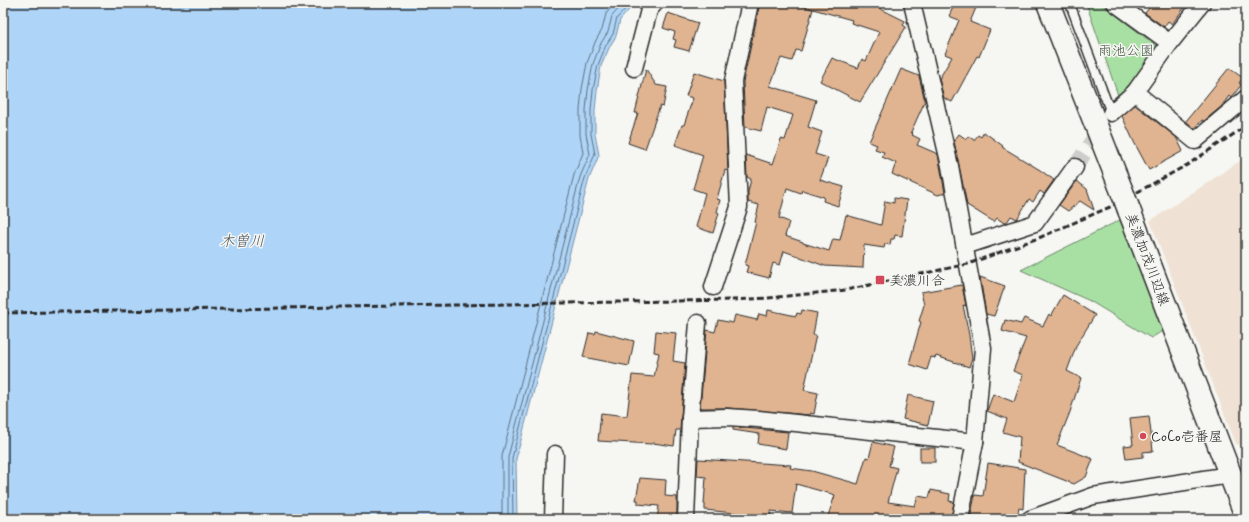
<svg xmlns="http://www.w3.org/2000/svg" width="1249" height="522" font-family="Mynerve,'Klee One',sans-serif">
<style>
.built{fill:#efe2d5}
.green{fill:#a8e0a4;stroke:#6a8668}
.water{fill:#aed5f8;stroke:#7a91a6}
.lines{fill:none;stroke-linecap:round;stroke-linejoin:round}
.shore{stroke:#5f6f7d;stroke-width:1}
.building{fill:#e0b491;stroke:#2b2b2b}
.street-tunnel{stroke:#cdcdca;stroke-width:16;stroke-dasharray:16 8;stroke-linecap:butt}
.lane-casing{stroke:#2b2b2b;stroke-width:11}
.street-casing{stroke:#2b2b2b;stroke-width:19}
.secondary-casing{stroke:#2b2b2b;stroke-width:25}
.lane{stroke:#f6f6f2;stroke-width:8}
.street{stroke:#f6f6f2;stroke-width:16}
.secondary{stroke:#f6f6f2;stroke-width:22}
.rail{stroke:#2b2b2b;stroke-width:3;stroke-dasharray:6 3;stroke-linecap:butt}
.secondary-bridge-casing{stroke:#2b2b2b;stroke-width:25;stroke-linecap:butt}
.secondary-bridge{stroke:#f6f6f2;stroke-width:22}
.poi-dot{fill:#d1495b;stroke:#f6f6f2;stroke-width:1.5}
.labels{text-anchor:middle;stroke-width:3;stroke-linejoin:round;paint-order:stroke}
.park-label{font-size:14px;fill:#4a5849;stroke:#f6f6f2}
.street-label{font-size:14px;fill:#2b2b2b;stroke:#f6f6f2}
.poi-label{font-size:14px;fill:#2b2b2b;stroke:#f6f6f2;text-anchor:start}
.water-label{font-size:15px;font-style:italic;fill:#4c565e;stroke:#f6f6f2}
</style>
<rect width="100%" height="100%" fill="#f6f6f2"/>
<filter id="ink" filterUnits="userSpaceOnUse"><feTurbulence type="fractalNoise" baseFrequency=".025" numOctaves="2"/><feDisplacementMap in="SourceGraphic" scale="8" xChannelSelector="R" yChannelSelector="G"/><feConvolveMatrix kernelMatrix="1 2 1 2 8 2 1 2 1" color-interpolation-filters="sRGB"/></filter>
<g filter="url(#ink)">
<!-- built -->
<polygon class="built" points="1246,157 1246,446 1236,444 1150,221"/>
<!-- green -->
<g class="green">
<polygon points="1086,3 1100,3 1158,47 1119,98"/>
<polygon points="1120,220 1164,330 1151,338 1090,301 1021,270"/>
</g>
<!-- water -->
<polygon class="water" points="3,3 635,3 620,20 616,36 610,46 601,66 597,91 595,110 595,134 599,155 589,179 516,459 517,519 3,519"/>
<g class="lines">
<!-- shore -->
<g class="shore">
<polyline points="502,519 502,456 574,175 583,153 580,135 580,110 582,89 587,63 596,40 602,30 606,14 614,3"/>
<polyline points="508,519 508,457 580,177 590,154 586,134 586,110 588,90 593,64 601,43 608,32 612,16 624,3"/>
<polyline points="513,519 512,458 585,178 595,154 591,134 591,110 593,90 598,65 606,45 613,34 617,18 631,3"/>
</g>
</g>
<!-- building -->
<g class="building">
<polygon points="760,3 773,6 774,3 794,3 813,9 801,51 796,50 792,61 781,58 770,86 816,100 808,127 822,132 815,154 828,158 820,180 844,187 838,206 823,201 824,197 802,190 801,193 787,188 779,218 789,222 785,236 803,242 803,243 829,251 833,239 840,240 846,215 881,225 885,201 894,203 894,198 907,200 902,236 895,235 894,239 891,239 890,245 885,244 884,248 864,245 863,268 825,266 784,251 780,265 773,263 769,278 746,272 748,266 745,265 756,222 755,222 759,205 748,202 748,192 751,179 747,177 746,155 773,164 781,139 785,140 793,115 767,107 761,131 745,127 743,82"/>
<polygon points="807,3 878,3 877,7 905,21 903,25 906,27 860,102 820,81 832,58 858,68 862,59 866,61 879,32 851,23 852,20 806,7"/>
<polygon points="955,3 978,3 970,22 990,30 979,57 977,56 952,102 944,98 939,79 952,57 945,54 959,20 949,16"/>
<polygon points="1153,3 1188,3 1172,24 1168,21 1164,27 1145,13"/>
<polygon points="668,13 698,23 689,51 674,47 676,40 673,39 675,32 663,28"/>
<polygon points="1229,68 1243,78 1239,83 1242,84 1231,98 1229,96 1221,107 1204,121 1202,120 1195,129 1186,121"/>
<polygon points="646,69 656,85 667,87 663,107 660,106 645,149 628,143 638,113 635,113"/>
<polygon points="901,69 919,76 925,101 911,132 913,134 912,135 920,139 917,145 938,154 945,193 938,195 892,174 896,163 882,157 884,152 875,149 877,145 869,142"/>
<polygon points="694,72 724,81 728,171 725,170 717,199 720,200 717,212 719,213 713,233 696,227 705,193 693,189 703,155 675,145 682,125 684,125 693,98 686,96"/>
<polygon points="1135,105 1176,137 1183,151 1149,170 1134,142 1122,116"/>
<polygon points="984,132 1003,146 1002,147 1040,170 1054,180 1044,194 1040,191 1033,202 1029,199 1017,219 1011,216 1007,222 1004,223 997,218 994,222 967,205 954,141 959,134 966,139 968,136 974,140 978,135 981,137"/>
<polygon points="1077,181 1087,189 1094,210 1080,201 1068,211 1059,205"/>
<polygon points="980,277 1005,286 994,316 986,314"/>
<polygon points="962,285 966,306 963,305 969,335 972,358 969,367 936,356 935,358 931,357 927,370 909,364 921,322 919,321 924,305 921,292"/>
<polygon points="1063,295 1095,315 1077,344 1067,371 1081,378 1070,412 1057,445 1093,459 1086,477 1074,484 1018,462 1020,437 1003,432 1007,419 987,411 993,394 1014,402 1023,375 1013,371 1026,338 1002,331 1005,320 1021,324 1024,318 1043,326 1049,314 1051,316"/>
<polygon points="768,310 796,316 797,313 801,314 802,310 817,313 813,335 816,335 804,390 818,393 814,414 810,413 810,415 728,408 700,408 707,330 715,332 718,320 733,323 735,315 757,320 759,314 767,316"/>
<polygon points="596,331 634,341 629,366 583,357 589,333 595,334"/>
<polygon points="656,331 676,333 673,361 685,363 680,430 676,430 674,446 653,443 652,444 598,441 601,413 627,416 632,375 654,377 659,353 654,352"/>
<polygon points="908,395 933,401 928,425 903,419"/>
<polygon points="1149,416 1153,451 1143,452 1143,457 1126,459 1124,446 1133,445 1130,418"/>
<polygon points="733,427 788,432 786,449 758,444 759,434 733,430"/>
<polygon points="873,442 894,447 889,466 897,468 888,502 915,506 918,496 929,498 931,490 950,494 949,501 954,502 951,519 827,519 835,495 796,484 792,513 771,511 770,519 743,519 744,514 705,510 705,504 704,504 706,477 697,476 698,459 791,465 790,468 812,471 858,484 866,457 869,458"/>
<rect x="920" y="448" width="15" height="14"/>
<polygon points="988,463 1025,469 1023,509 1019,508 1018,513 1005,514 1004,517 1000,519 970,519 975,495 983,496"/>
<polygon points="640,478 666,480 665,496 677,497 677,519 657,519 659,506 638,504 638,500 636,500"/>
</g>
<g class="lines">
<!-- street-tunnel -->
<polyline class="street-tunnel" points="1075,167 1103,125"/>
<defs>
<polyline id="lane" points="1070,4 1111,113"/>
<g id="street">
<polyline points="912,3 950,166 983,348 975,442 960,519"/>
<polyline points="1115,3 1170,43"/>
<polyline points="634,68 649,10 655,3"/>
<polyline points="1135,92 1195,141 1246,98"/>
<polyline points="1111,113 1135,92 1170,43 1202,3"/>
<polyline points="965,246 1035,223 1075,167"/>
<polyline points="713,287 739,207 733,81 750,3"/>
<polyline points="690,418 727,417 758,419 975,442"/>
<polyline points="553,519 555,454"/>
<polyline points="686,519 690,418 698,323"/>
<polyline points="1030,519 1093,496 1230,475"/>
</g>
<g id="secondary">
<polyline points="1048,3 1123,194"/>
<polyline points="1129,210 1246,516"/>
</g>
</defs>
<!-- lane casing -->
<use href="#lane" class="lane-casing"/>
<!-- street casing -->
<use href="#street" class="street-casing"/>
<!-- secondary casing -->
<use href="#secondary" class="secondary-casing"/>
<!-- lane -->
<use href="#lane" class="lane"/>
<!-- street -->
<use href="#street" class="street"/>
<!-- secondary -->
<use href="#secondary" class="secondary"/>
<!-- rail -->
<polyline class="rail" points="3,313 733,300 768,298 846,290 968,264 1041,237 1110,207 1187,165 1246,126"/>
<defs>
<polyline id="secondary-bridge" points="1123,194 1129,210"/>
</defs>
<!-- secondary-bridge casing -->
<use href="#secondary-bridge" class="secondary-bridge-casing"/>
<!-- secondary-bridge -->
<use href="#secondary-bridge" class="secondary-bridge"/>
</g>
</g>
<!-- markers -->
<g class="poi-dot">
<rect x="875" y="275" width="10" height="10" rx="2"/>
<circle cx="1143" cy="436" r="4"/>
</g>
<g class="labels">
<!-- park labels -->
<g class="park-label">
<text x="1126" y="55">雨池公園</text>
</g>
<!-- street labels -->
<g class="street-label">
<text transform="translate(1148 259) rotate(69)" y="5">美濃加茂川辺線</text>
</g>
<!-- poi labels -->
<g class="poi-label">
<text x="889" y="285">美濃川合</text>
<text x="1151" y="441">CoCo壱番屋</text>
</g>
<!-- water labels -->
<g class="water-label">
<text x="242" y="246">木曽川</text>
</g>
</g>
<!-- margin -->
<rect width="1249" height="522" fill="none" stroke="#f6f6f2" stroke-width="16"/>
<rect x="8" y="8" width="1233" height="506" fill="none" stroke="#2b2b2b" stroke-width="1.5" filter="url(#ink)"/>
</svg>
